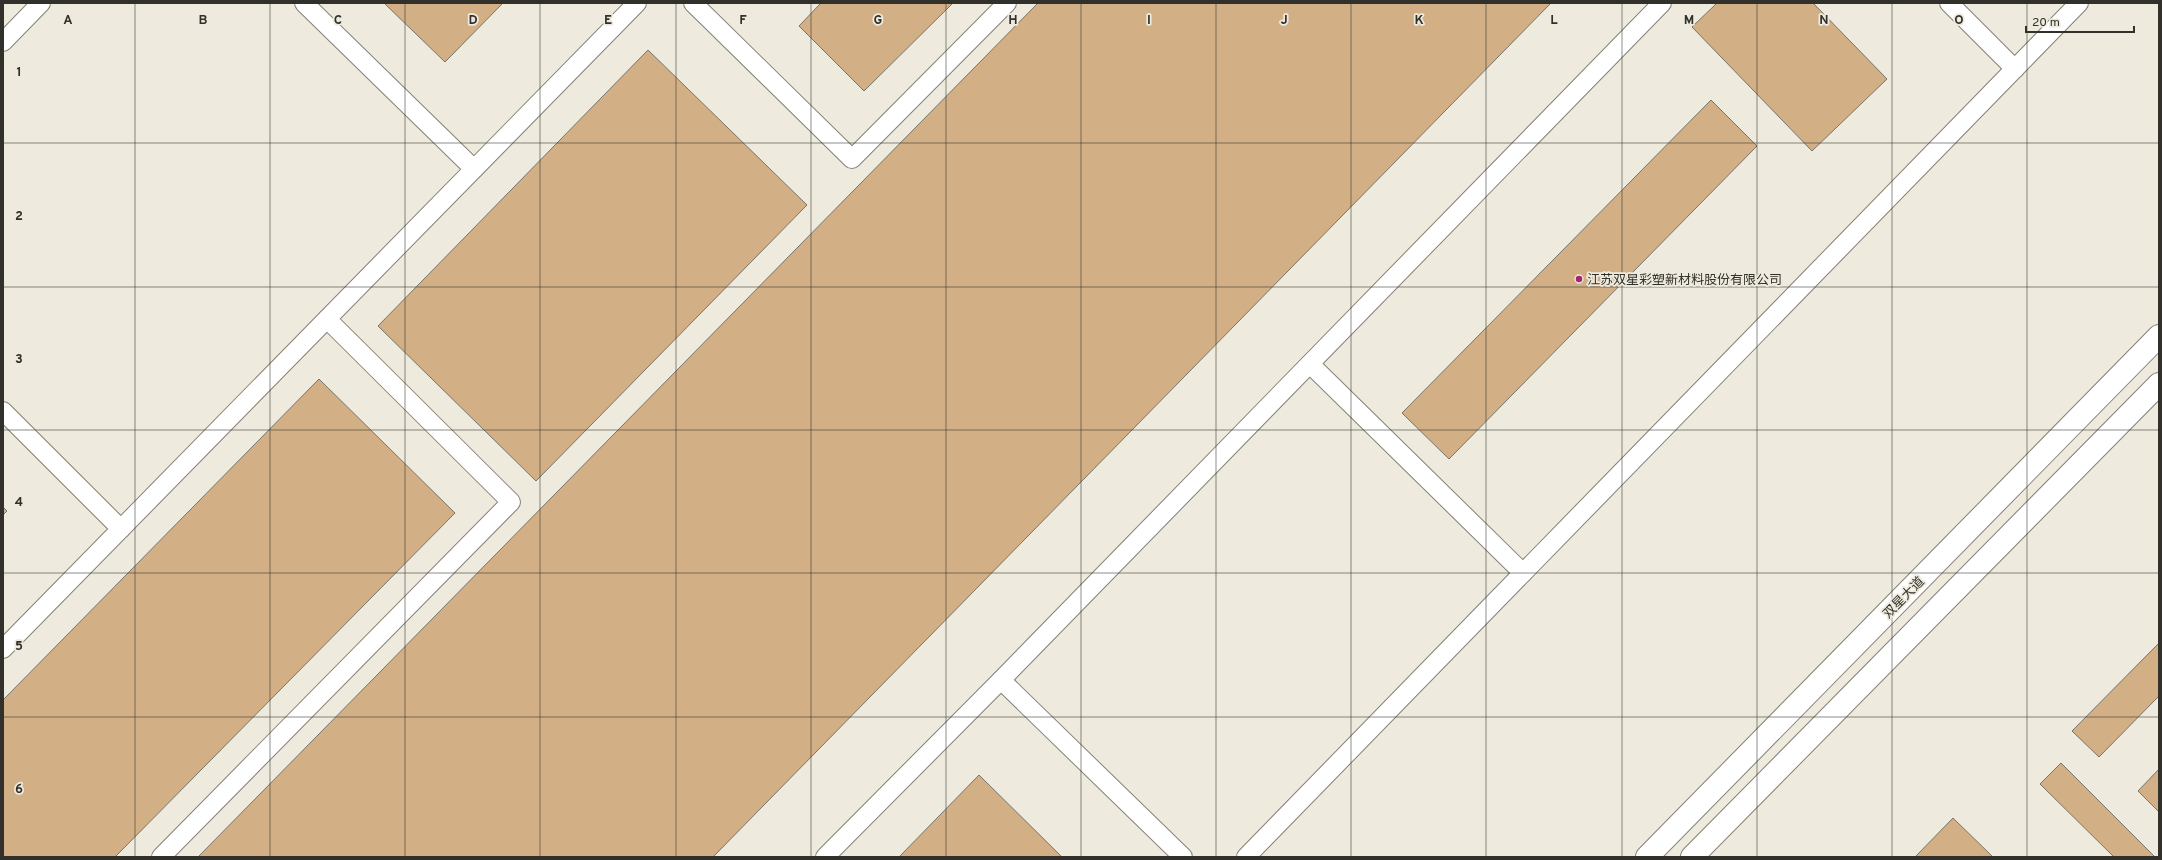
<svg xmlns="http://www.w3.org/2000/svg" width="2162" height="860" font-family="Overpass,'Noto Sans SC',sans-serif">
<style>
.building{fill:#d2af85;stroke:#7b736a}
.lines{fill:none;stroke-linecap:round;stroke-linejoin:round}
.service-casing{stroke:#858176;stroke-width:20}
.tertiary-casing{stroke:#858176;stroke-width:24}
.service{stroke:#fff;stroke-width:18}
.tertiary{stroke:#fff;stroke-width:22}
.grid{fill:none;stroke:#32302b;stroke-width:1;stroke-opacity:0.55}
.poi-dot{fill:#a72471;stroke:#eeeadd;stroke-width:1.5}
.labels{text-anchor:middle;stroke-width:3.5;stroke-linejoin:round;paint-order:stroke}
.poi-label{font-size:13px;fill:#32302b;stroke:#eeeadd;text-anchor:start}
.street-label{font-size:13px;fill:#32302b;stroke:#eeeadd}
.grid-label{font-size:13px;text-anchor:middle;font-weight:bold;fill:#32302b;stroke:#eeeadd;stroke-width:3.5;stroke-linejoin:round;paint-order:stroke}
</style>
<rect width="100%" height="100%" fill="#eeeadd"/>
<!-- building -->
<g class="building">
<polygon points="384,3 503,3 445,62"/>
<polygon points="821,3 953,3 864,91 799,26"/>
<polygon points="1038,3 1551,3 713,857 198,857"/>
<polygon points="1717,3 1813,3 1887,79 1812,151 1692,27"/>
<polygon points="648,50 807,205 536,481 378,326"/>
<polygon points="1711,100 1757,146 1449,459 1402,413"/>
<polygon points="319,379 455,513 115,857 3,857 3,700"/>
<polygon points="3,507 7,511 3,515"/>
<polygon points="2159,643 2159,696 2099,757 2072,731"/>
<polygon points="2061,763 2155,857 2114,857 2040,784"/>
<polygon points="2159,769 2159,812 2138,791"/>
<polygon points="979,775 1062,857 899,857"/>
<polygon points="1953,818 1993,857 1915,857"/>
</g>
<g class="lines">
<defs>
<g id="service">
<polyline points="304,3 474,169"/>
<polyline points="693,3 852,159 1007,3"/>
<polyline points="1949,3 2015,69"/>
<polyline points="3,42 41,3"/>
<polyline points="1310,364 1523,573"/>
<polyline points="3,411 121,529"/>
<polyline points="3,649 637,3"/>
<polyline points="1001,680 1183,857"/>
<polyline points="161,857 511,502 327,319"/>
<polyline points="825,857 1001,680 1662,3"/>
<polyline points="1246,857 2079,3"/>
</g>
<g id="tertiary">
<polyline points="1647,857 2159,336"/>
<polyline points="1692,857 2159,384"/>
</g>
</defs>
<!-- service casing -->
<use href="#service" class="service-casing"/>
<!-- tertiary casing -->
<use href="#tertiary" class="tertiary-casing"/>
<!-- service -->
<use href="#service" class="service"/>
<!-- tertiary -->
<use href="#tertiary" class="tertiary"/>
</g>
<!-- grid -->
<path class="grid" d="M135,3V857M270,3V857M405,3V857M540,3V857M676,3V857M811,3V857M946,3V857M1081,3V857M1216,3V857M1351,3V857M1486,3V857M1622,3V857M1757,3V857M1892,3V857M2027,3V857M3,143H2159M3,287H2159M3,430H2159M3,573H2159M3,717H2159"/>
<!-- markers -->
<circle class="poi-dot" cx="1579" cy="279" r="4"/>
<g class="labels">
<!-- poi labels -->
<g class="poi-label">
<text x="1587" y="284">江苏双星彩塑新材料股份有限公司</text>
</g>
<!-- street labels -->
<g class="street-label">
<text transform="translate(1903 597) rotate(-45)" y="5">双星大道</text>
</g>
</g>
<g class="grid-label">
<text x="68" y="24">A</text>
<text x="203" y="24">B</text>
<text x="338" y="24">C</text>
<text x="473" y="24">D</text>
<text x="608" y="24">E</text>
<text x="743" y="24">F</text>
<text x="878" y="24">G</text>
<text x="1013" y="24">H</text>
<text x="1149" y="24">I</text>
<text x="1284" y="24">J</text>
<text x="1419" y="24">K</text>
<text x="1554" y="24">L</text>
<text x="1689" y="24">M</text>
<text x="1824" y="24">N</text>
<text x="1959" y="24">O</text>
<text x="19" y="76">1</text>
<text x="19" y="220">2</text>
<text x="19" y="363">3</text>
<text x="19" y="506">4</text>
<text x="19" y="650">5</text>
<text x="19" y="793">6</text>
</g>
<!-- border -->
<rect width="2162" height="860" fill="none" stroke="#32302b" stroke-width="8"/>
<!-- scale -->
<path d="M2026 26v6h108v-6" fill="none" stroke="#32302b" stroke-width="2"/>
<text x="2032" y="26" font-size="12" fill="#32302b" stroke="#eeeadd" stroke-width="3" paint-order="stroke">20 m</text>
</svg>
